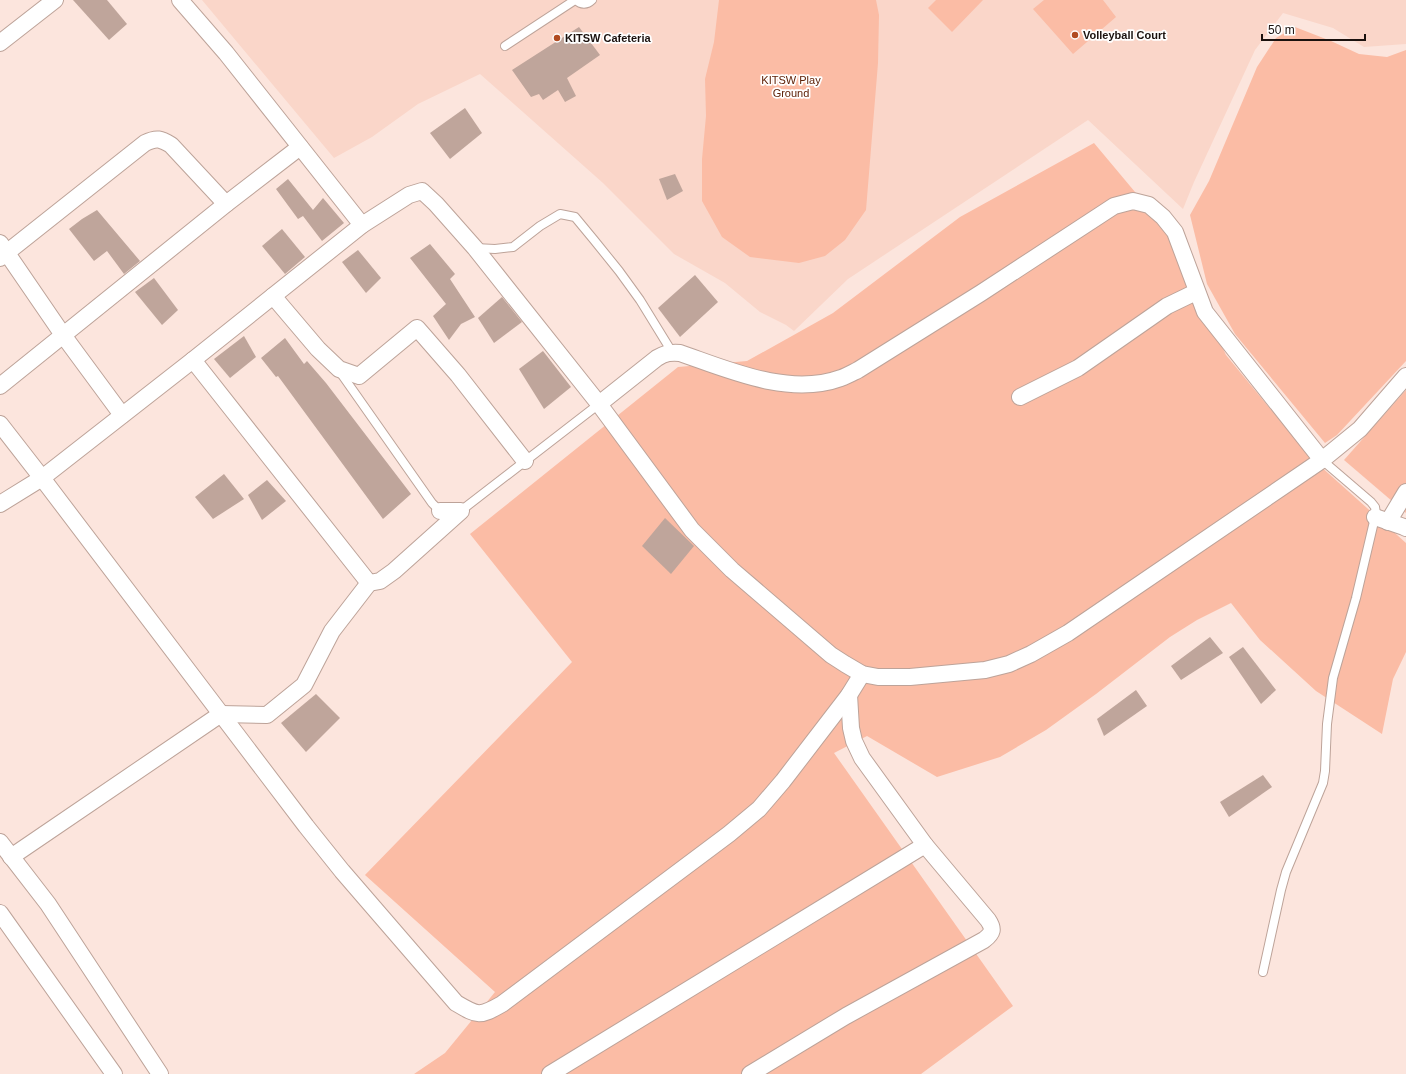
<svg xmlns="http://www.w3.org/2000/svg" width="1406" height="1074" font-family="Arial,sans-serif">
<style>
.built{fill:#fad6c9}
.green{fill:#fbbca5}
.building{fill:#bfa59b}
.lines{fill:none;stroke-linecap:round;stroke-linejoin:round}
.service-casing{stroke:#bda399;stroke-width:10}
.minor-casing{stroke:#bda399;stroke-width:18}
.service{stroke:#fff;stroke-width:8}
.minor{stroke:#fff;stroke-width:16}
.poi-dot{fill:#b14b21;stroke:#fff;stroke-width:1.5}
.labels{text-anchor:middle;stroke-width:3.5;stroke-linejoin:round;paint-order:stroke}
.poi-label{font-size:11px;font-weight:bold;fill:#1a110e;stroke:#fff;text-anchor:start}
.park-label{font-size:11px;fill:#5f2208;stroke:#fff}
</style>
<rect width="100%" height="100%" fill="#fce5dd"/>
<!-- built -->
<polygon class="built" points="202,0 1406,0 1406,44 1364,47 1333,28 1283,13 1255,50 1194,182 1183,209 1088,120 848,279 794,331 786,325 760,312 725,283 674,254 603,183 480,74 418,104 372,137 334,158"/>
<!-- green -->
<g class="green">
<polygon points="719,0 876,0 879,15 878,63 866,210 845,240 825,256 799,263 750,257 722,237 702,201 702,159 706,116 705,79 714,42"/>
<polygon points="936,0 983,0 952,32 928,8"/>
<polygon points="1044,0 1103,0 1116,17 1073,54 1033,9"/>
<polygon points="1295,27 1331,41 1359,54 1387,57 1406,50 1406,361 1337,435 1325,443 1235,334 1207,284 1190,215 1209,181 1257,67 1276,38"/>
<polygon points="1094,143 1166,229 1226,355 1309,456 1406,543 1406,652 1393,679 1382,734 1316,691 1260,640 1231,603 1197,620 1170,637 1096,694 1046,730 1000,757 937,777 867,736 834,753 1013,1006 921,1074 414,1074 445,1053 495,992 365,875 572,662 470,534 678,367 747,361 833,313 960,217"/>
<polygon points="1406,390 1406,513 1344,460"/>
</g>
<!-- building -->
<g class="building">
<polygon points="73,0 107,0 127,24 109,40"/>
<polygon points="579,27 600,55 567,78 576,96 565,102 558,90 543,100 539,94 531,97 512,70"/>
<polygon points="465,108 482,133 450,159 430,133"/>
<polygon points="675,174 683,191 667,200 659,179"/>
<polygon points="288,179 313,210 323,198 344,223 322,241 303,216 298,219 276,189"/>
<polygon points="97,210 140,261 124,274 107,251 94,261 69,229 82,219"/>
<polygon points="282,229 305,257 285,274 262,246"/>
<polygon points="430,244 455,274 450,279 475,317 461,324 449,340 433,316 446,304 410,258"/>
<polygon points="358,250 381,278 366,293 342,262"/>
<polygon points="695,275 718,302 680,337 658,308"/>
<polygon points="154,278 178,310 162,325 135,292"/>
<polygon points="502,297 522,322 494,343 478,318"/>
<polygon points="244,336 256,357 230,378 214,359"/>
<polygon points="285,338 304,364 307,361 326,383 411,494 383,519 278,376 276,377 261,358"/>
<polygon points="543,351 571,387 544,409 519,369"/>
<polygon points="224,474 244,499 213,519 195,497"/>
<polygon points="267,480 286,501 262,520 248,495"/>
<polygon points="665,518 694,546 671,574 642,546"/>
<polygon points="1210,637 1223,653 1181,680 1171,666"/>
<polygon points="1243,647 1276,690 1261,704 1229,657"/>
<polygon points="1136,690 1147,706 1104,736 1097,719"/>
<polygon points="316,694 340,718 306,752 281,723"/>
<polygon points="1263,775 1272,787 1229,817 1220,802"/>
</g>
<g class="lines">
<defs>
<g id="service">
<path d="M576,0C581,5 587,5 592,0"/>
<polyline points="505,46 575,0"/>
<polyline points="475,248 495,249 513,247 540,226 560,214 575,217 594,240 619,271 640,300 672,352"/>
<polyline points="340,372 432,503 442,513"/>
<polyline points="458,513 599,404"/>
<polyline points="1263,972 1281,890 1286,872 1323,783 1325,771 1327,724 1333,678 1356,598 1376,513 1375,507 1371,502 1322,460"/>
</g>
<g id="minor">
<polyline points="180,0 226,53 362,225"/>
<polyline points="0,43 55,0"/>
<polyline points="0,243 63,335 122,415"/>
<path d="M0,258L145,143C157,137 161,139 171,145L226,204"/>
<polyline points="273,296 318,349 339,369 359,376 417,328 458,375 525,461"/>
<polyline points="193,360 369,583 380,581 394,571 461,511 440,511"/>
<polyline points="0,386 226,204 300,147"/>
<polyline points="1020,397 1078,368 1167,306 1196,292"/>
<path d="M599,404L657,358C665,353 671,352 680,353C729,370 789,397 841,378C847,376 852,373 858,370L981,293L1114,206L1133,201L1149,205L1163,217L1175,232L1205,312L1322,460"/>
<path d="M0,424L42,478L306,826L342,871L456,1003C478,1016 479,1017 502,1004L729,834L759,809L783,781L849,695L862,674"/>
<polyline points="0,504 42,478 193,360 362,225 409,195 422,191 436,204 475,248 599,404 692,530 732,570 831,655 845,664 862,674 878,677 910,677 985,670 1009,664 1031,654 1068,633 1322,460 1360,429 1406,376"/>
<polyline points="1375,517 1404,527 1406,528"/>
<polyline points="1388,522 1406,492"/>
<polyline points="0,842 48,904 160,1074"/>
<polyline points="11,857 221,714 267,715 304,685 332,631 369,583"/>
<polyline points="0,913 114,1074"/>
<polyline points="550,1074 925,845"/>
<path d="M750,1074L846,1016L984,940C993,933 994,929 988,920L925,845L862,758L854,741L851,728L849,695"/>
</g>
</defs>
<!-- service casing -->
<use href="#service" class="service-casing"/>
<!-- minor casing -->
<use href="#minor" class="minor-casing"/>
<!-- service -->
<use href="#service" class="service"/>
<!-- minor -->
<use href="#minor" class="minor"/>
</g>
<!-- markers -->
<g class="poi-dot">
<circle cx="1075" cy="35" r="4"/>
<circle cx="557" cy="38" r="4"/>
</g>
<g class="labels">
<!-- poi labels -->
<g class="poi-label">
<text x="1083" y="39">Volleyball Court</text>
<text x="565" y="42">KITSW Cafeteria</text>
</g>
<!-- park labels -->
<g class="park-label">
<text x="791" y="84">KITSW Play<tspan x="791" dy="13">Ground</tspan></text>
</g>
</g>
<!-- scale -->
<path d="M1262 34v6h103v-6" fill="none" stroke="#1a110e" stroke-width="2"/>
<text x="1268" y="34" font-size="12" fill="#1a110e" stroke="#ffffff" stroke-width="3" paint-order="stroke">50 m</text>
</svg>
